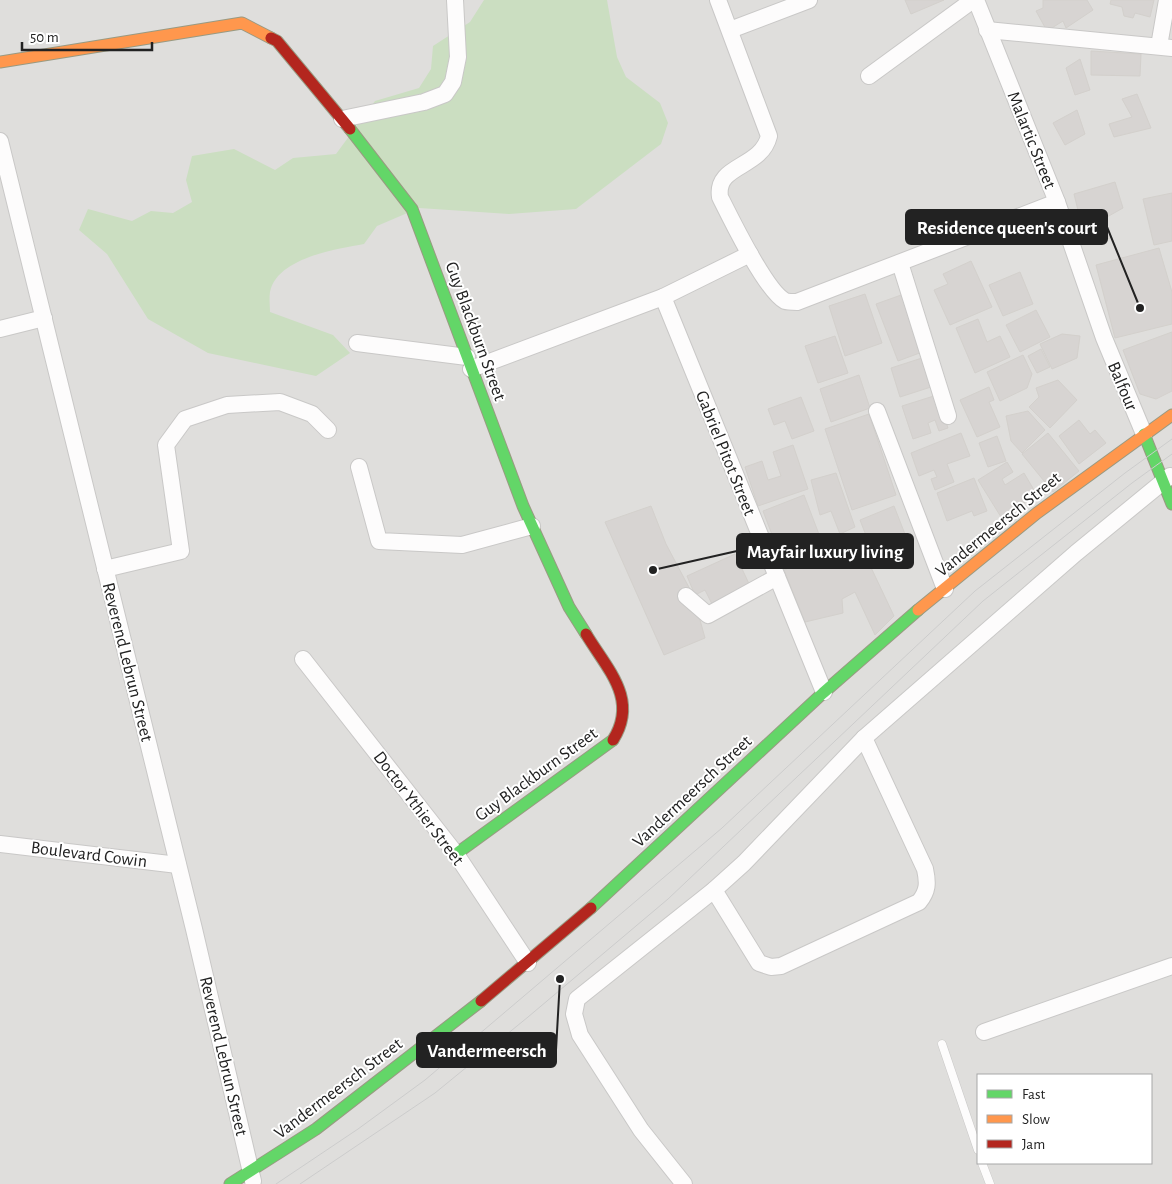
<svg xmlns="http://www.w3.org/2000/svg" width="1172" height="1184" font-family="'Alegreya Sans',sans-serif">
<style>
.residential{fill:#dfdedc;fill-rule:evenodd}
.forest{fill:#cbdec1}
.building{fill:#d7d4d2;stroke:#d3d0cc}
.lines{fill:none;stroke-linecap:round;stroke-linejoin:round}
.lane-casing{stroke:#c9c8c7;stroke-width:9}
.street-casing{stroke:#c9c8c7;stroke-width:18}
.fast-casing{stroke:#999a82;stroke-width:13}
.slow-casing{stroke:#999a82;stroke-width:13}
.jam-casing{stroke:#999a82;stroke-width:13}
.lane{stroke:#fdfcfc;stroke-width:8}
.street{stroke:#fdfcfc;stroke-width:16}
.fast{stroke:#63d668;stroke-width:11}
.slow{stroke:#ff974d;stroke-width:11}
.jam{stroke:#b3261e;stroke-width:11}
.tram{stroke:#ccc;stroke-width:1}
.labels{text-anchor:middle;stroke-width:4;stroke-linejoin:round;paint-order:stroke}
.street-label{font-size:18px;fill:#222;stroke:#fff}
.leader{fill:none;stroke:#222;stroke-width:2}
.callout-dot{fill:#222;stroke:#fff;stroke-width:2}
.callout{fill:#222;stroke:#222;stroke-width:2}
.callout-label{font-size:19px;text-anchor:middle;font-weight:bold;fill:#fff}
</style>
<rect width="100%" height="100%" fill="#f0eeeb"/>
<!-- residential -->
<path class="residential" d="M0,0H1172V1184H0ZM978,1075H1151V1163H978Z"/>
<!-- forest -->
<path class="forest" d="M484,0H607L617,57L626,77L660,103L668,123L661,144L576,209L509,214L419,208L377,226L364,244C336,249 277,258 270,292C269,299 270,306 270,312L333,335L350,353L316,376L208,353L148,319L107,254L79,230L88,209L132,221L151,211L173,213L192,202L186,180L192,156L234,149L275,170L293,158L336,154L375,101L419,88L431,69L433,46L470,22Z"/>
<!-- building -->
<g class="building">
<polygon points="905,0 944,0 911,14"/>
<polygon points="1043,0 1087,0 1093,10 1066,28 1063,21 1047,31 1036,11 1043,8"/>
<polygon points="1111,0 1154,0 1150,17 1135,13 1133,18 1124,16 1122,7 1110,4"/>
<polygon points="1091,51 1141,54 1140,76 1091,75"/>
<polygon points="1080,59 1090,90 1075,95 1066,68"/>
<polygon points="1137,94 1151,128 1114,137 1109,124 1132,117 1122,99"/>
<polygon points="1077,110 1085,134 1065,145 1053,123"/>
<polygon points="1115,182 1123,208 1098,222 1110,238 1086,243 1074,194"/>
<polygon points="1172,193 1172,241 1154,245 1143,199"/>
<polygon points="1159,248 1172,292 1172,324 1115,338 1096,265"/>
<polygon points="971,261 992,307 950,325 934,290 948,284 943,274"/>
<polygon points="1020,272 1033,304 1003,316 989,285"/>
<polygon points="865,294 882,343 845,356 829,306"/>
<polygon points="904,294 925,351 898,361 876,304"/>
<polygon points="1036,310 1050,337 1020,352 1006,325"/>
<polygon points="978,319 987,342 1000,336 1010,357 975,373 956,328"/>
<polygon points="1172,332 1172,391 1156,399 1140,394 1123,350"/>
<polygon points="1062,334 1080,336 1077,358 1052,369 1040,344"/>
<polygon points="835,336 848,373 818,383 805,346"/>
<polygon points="1041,349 1050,367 1037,373 1028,356"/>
<polygon points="1023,355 1032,374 1027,388 1000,401 987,372"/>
<polygon points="922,358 931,387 900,397 891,368"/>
<polygon points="859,375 870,408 831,422 820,389"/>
<polygon points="1058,380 1077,400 1050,428 1029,407 1039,397 1036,388"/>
<polygon points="989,387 994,400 989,402 1000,427 977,437 960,400"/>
<polygon points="937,395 948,428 939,431 935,420 928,423 931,433 913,439 902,406"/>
<polygon points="801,397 814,431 792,439 785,421 774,425 768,409"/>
<polygon points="1028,411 1045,430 1022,453 1011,441 1006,416"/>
<polygon points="869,414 896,495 852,510 825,429"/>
<polygon points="1079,420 1090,434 1095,430 1106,443 1079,464 1059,436"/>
<polygon points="961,433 970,456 947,464 954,482 935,490 931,479 937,477 934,470 919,476 911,453"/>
<polygon points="1048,433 1079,471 1053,492 1022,454"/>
<polygon points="997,436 1006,461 988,467 979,443"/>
<polygon points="793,445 808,489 758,506 745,467 762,461 768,480 781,476 773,452"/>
<polygon points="1007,462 1013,472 1002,479 1005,485 1024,473 1037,495 1001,517 978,480"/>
<polygon points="836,473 855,527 840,534 831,511 820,515 811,480"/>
<polygon points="974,478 987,511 974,516 972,511 947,521 937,493"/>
<polygon points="804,495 825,550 784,566 763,511"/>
<polygon points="651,506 666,544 693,595 705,638 664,655 605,522"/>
<polygon points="894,506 912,552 878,566 860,520"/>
<polygon points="857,538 894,616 875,635 855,592 842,599 843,613 805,622 784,570"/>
<polygon points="735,554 751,588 713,606 705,590 695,595 687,576"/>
</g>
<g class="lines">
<defs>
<g id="lane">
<polyline points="942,1044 978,1150"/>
<polyline points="982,1163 990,1184"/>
</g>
<g id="street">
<path d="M718,0L769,136C761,169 715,164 720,197C731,219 766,291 785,301C788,302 793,302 797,302L1057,202"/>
<polyline points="976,0 1057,202 1104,338 1144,434"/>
<polyline points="730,30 809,0"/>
<polyline points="987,30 1172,48"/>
<polyline points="1159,46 1167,0"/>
<polyline points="869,76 973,0"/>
<polyline points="342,119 424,102 445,94 453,82 458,57 455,0"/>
<polyline points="0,141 194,929 253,1181"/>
<polyline points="900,263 948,416"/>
<polyline points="663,297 824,692"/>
<polyline points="0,329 44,318"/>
<polyline points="357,343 467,357"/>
<polyline points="471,369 663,297 750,254"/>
<polyline points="877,411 945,589"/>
<polyline points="359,467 379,541 462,545 532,526"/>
<polyline points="105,569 181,551 166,445 185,419 227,405 280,402 312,414 328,430"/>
<polyline points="686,596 708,615 777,577"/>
<polyline points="303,659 456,854 528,963"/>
<polyline points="0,844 178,865"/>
<path d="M714,890L759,963L771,967L781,966L919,902C928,891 928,883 925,869L864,738"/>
<polyline points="984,1032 1172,966"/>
<polyline points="684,1184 641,1130 580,1035 574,1014 577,999 714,890 744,863 864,738 1076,553 1170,476"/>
</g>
<g id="fast">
<polyline points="350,129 412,209 523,506 569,607 586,634"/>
<polyline points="1144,434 1172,504"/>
<polyline points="456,854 613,740"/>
<polyline points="591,908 823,693 918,610"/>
<polyline points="230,1184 316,1129 481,1001"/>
</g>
<g id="slow">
<polyline points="0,62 242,23 271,38"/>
<polyline points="918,610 1037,513 1172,415"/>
</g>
<g id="jam">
<polyline points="271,38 277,41 350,129"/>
<path d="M586,634C607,669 639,699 613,740"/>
<polyline points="481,1001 591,908"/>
</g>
</defs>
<!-- lane casing -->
<use href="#lane" class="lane-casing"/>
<!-- street casing -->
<use href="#street" class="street-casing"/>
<!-- fast casing -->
<use href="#fast" class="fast-casing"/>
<!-- slow casing -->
<use href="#slow" class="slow-casing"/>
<!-- jam casing -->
<use href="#jam" class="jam-casing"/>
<!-- lane -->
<use href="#lane" class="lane"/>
<!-- street -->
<use href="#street" class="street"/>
<!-- fast -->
<use href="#fast" class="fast"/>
<!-- slow -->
<use href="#slow" class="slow"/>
<!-- jam -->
<use href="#jam" class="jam"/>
<!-- tram -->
<g class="tram">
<polyline points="276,1184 358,1129 425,1080 722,828 975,591 1125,473 1172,439"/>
<polyline points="300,1184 435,1093 528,1017 668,899 983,601 1132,483 1172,454"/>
</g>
</g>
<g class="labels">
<!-- street labels -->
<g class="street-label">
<text transform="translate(1032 140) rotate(68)" y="6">Malartic Street</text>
<text transform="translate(476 331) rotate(70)" y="6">Guy Blackburn Street</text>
<text transform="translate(1123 386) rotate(67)" y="6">Balfour</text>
<text transform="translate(726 453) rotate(68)" y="6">Gabriel Pitot Street</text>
<text transform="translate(998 524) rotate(-39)" y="6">Vandermeersch Street</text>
<text transform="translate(128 662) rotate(76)" y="6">Reverend Lebrun Street</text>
<text transform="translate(536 774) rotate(-36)" y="6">Guy Blackburn Street</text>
<text transform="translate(692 791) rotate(-43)" y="6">Vandermeersch Street</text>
<text transform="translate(419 808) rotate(53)" y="6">Doctor Ythier Street</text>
<text transform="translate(89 854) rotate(7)" y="6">Boulevard Cowin</text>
<text transform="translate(224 1056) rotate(77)" y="6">Reverend Lebrun Street</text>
<text transform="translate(338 1088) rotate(-37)" y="6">Vandermeersch Street</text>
</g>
</g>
<!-- callouts -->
<path class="leader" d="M1140 308L1107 227M653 570L737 551M560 979L556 1050"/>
<g class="callout-dot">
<circle cx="1140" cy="308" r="5"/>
<circle cx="653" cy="570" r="5"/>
<circle cx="560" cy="979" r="5"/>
</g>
<g class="callout">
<rect x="906" y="210" width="201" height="34" rx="5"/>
<rect x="737" y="534" width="176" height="34" rx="5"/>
<rect x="417" y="1033" width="139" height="34" rx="5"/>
</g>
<g class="callout-label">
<text x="1007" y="234">Residence queen's court</text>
<text x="825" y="558">Mayfair luxury living</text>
<text x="487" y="1057">Vandermeersch</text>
</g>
<!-- legend -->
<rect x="977" y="1074" width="175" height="90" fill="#ffffff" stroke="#a7a7a7"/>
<rect x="987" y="1090" width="25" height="8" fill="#63d668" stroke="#a7a7a7"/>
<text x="1022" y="1099" font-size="15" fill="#222222">Fast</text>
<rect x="987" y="1115" width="25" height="8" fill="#ff974d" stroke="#a7a7a7"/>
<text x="1022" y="1124" font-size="15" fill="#222222">Slow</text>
<rect x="987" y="1140" width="25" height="8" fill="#b3261e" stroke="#a7a7a7"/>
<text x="1022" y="1149" font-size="15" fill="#222222">Jam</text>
<!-- scale -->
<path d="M22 42v8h130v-8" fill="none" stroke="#222222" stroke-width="2.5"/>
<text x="30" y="42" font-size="15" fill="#222222" stroke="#ffffff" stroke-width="4" paint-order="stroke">50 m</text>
</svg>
